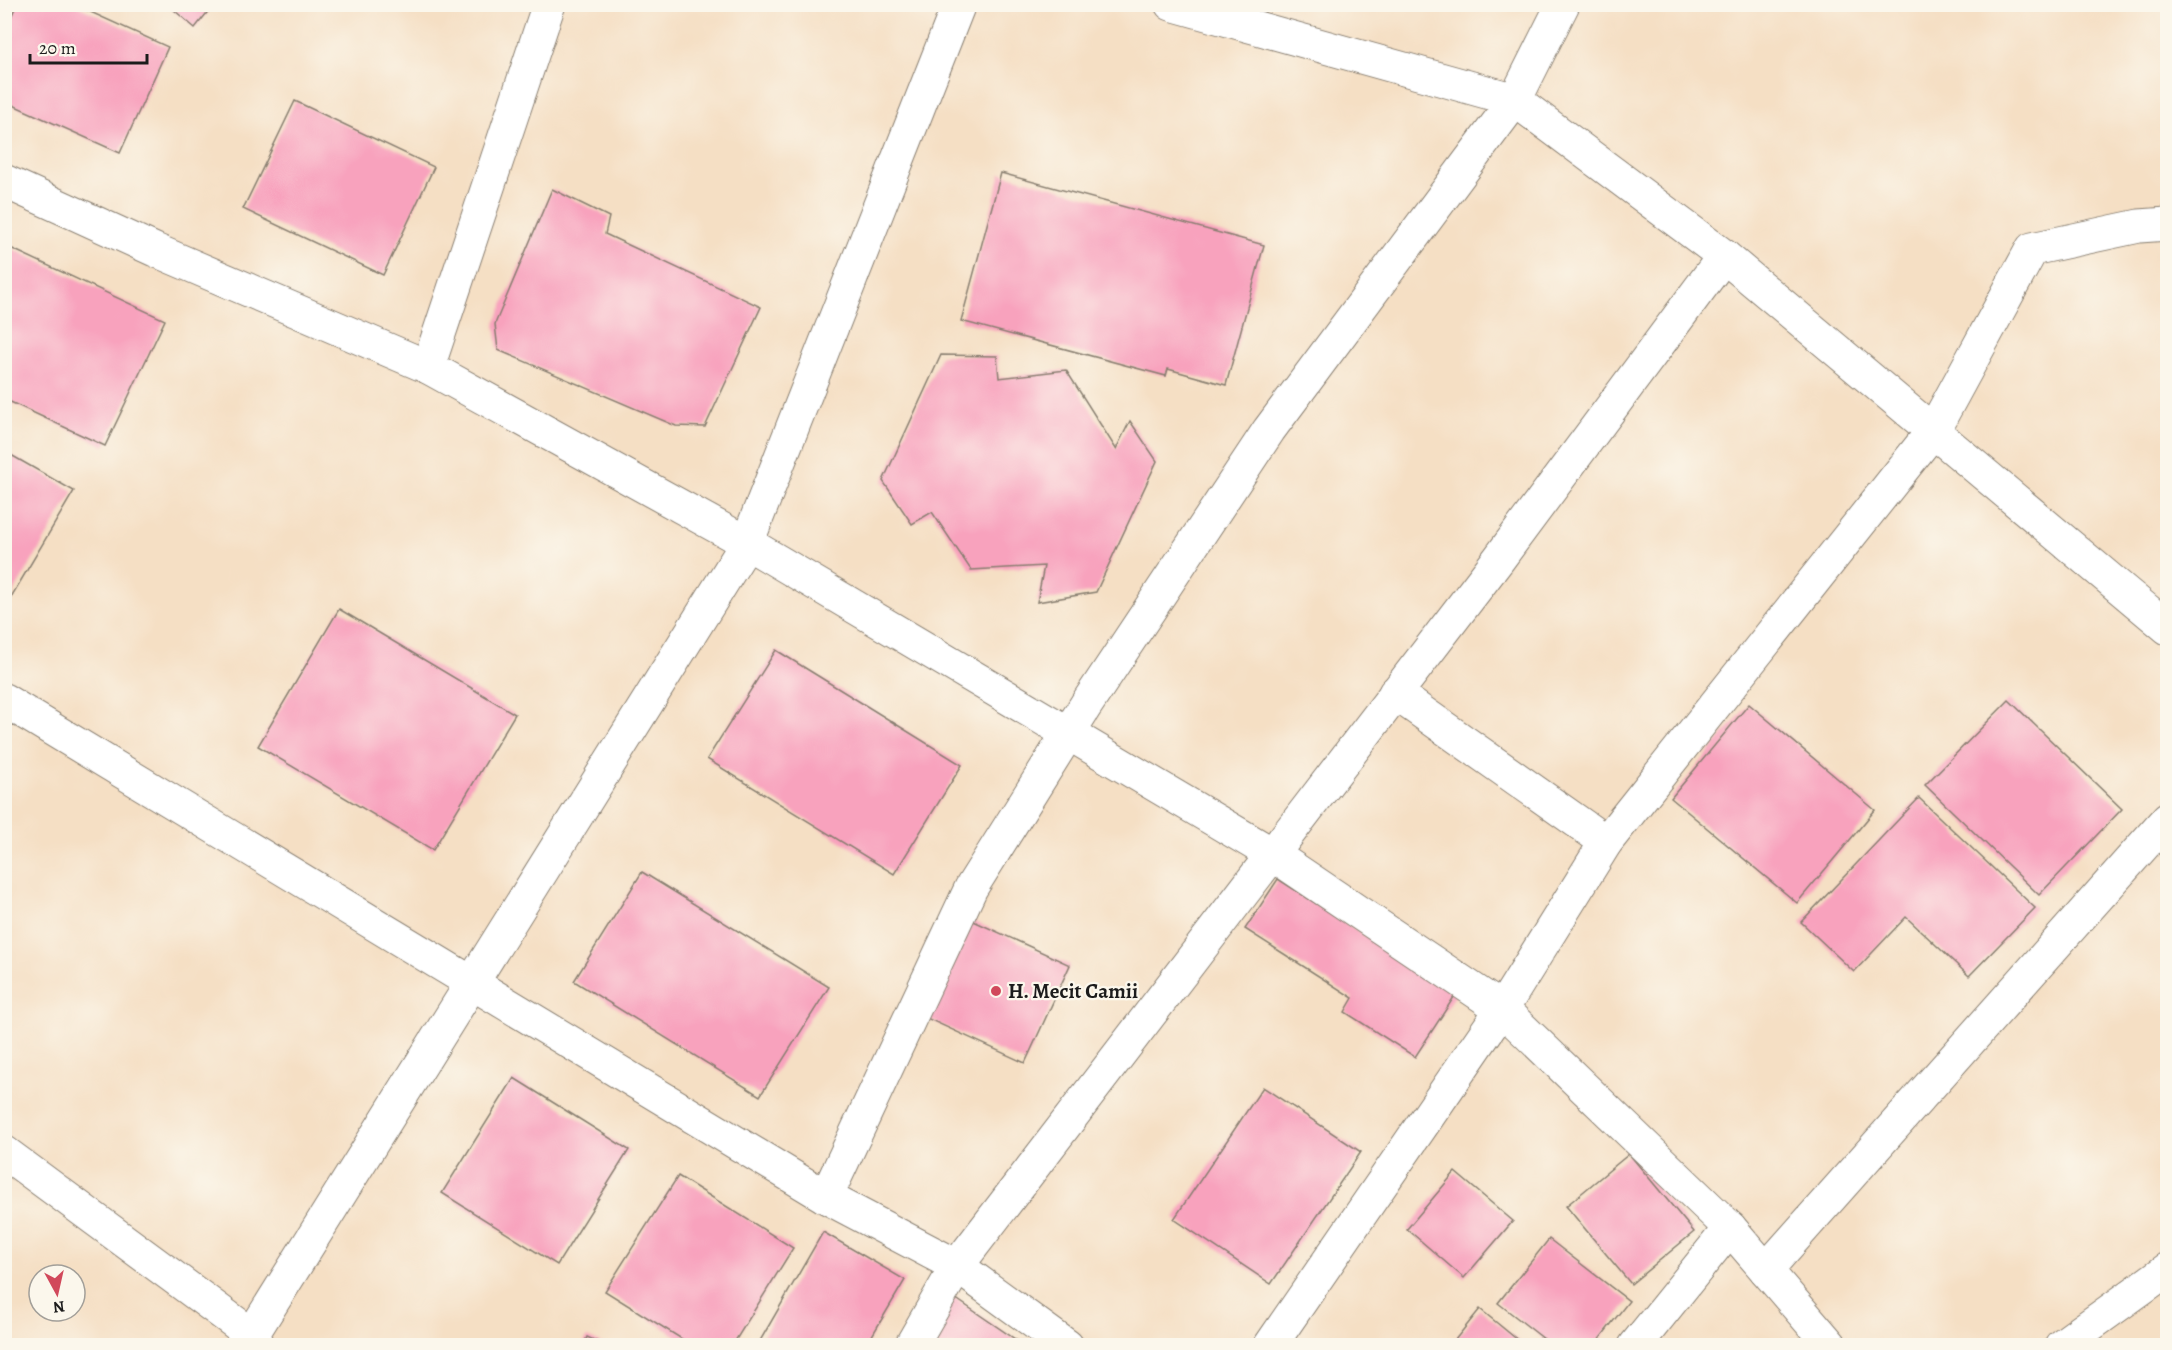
<svg xmlns="http://www.w3.org/2000/svg" width="2172" height="1350" font-family="Alegreya,serif">
<style>
.building{fill:#f8a2bd}
.lines{fill:none;stroke-linecap:round;stroke-linejoin:round}
.street-casing{stroke:#887e70;stroke-width:35}
.street{stroke:#fff;stroke-width:33}
.poi-dot{fill:#d1495b;stroke:#fbf7ec;stroke-width:2}
.labels{text-anchor:middle;stroke-width:4.5;stroke-linejoin:round;paint-order:stroke}
.poi-label{font-size:21px;font-weight:bold;fill:#1c1c1c;stroke:#fbf7ec;text-anchor:start}
</style>
<rect width="100%" height="100%" fill="#fbf7ec"/>
<filter id="ink" filterUnits="userSpaceOnUse"><feTurbulence type="fractalNoise" baseFrequency=".0167" numOctaves="2"/><feDisplacementMap in="SourceGraphic" scale="12" xChannelSelector="R" yChannelSelector="G"/><feConvolveMatrix kernelMatrix="1 2 1 2 8 2 1 2 1" color-interpolation-filters="sRGB"/></filter>
<filter id="wash" filterUnits="userSpaceOnUse"><feTurbulence type="fractalNoise" baseFrequency=".008" numOctaves="4" result="noise"/><feDisplacementMap in="SourceGraphic" scale="24" xChannelSelector="R" yChannelSelector="G"/><feGaussianBlur stdDeviation="1.35" result="paint"/><feColorMatrix in="noise" values="0 0 0 0 0 0 0 0 0 0 0 0 0 0 0 0 0 1.4 0 .05"/><feComposite in="paint" operator="in"/></filter>
<g filter="url(#wash)">
<rect width="100%" height="100%" fill="#f5dfc4"/>
<g id="blocks">
<!-- building -->
<g class="building">
<polygon points="17,4 73,4 168,47 120,153 4,101 4,32"/>
<polygon points="167,4 214,4 195,28"/>
<polygon points="295,101 434,167 383,275 243,209"/>
<polygon points="1001,173 1264,245 1226,385 1168,369 1166,376 961,321"/>
<polygon points="552,189 609,217 605,234 761,307 705,427 676,426 498,350 495,324"/>
<polygon points="4,245 165,320 105,446 4,399"/>
<polygon points="941,355 997,356 999,378 1066,370 1116,449 1130,421 1157,461 1096,592 1037,602 1044,566 971,570 932,512 912,524 883,481"/>
<polygon points="4,451 74,491 4,609"/>
<polygon points="339,609 515,714 433,850 258,746"/>
<polygon points="776,650 962,765 894,874 707,759"/>
<polygon points="2009,700 2122,809 2039,895 1925,785"/>
<polygon points="1749,704 1875,810 1797,903 1671,798"/>
<polygon points="1919,798 2035,908 1969,976 1906,917 1854,972 1801,922"/>
<polygon points="642,872 829,987 760,1096 574,981"/>
<polygon points="1278,879 1456,994 1415,1057 1345,1012 1353,998 1245,929"/>
<polygon points="967,918 1070,965 1025,1063 922,1016"/>
<polygon points="514,1078 629,1150 557,1265 442,1193"/>
<polygon points="1263,1087 1361,1152 1271,1284 1174,1219"/>
<polygon points="1629,1154 1694,1232 1631,1284 1566,1206"/>
<polygon points="1455,1172 1513,1221 1464,1278 1407,1229"/>
<polygon points="678,1176 793,1248 732,1346 693,1346 605,1291"/>
<polygon points="823,1232 905,1280 866,1346 757,1346"/>
<polygon points="1549,1239 1629,1301 1594,1346 1553,1346 1498,1303"/>
<polygon points="952,1296 1025,1346 918,1346"/>
<polygon points="1480,1309 1525,1346 1450,1346"/>
<polygon points="587,1337 607,1346 583,1346"/>
</g>
</g>
</g>
<g filter="url(#ink)">
<use href="#blocks" fill-opacity="0" stroke="#887e70" stroke-width="1.5"/>
<g class="lines">
<defs>
<g id="street">
<polyline points="1171,4 1515,100 1724,256 2168,628"/>
<polyline points="4,181 155,250 428,367 747,543 1272,854 1502,1009 1730,1228 1831,1346"/>
<polyline points="428,367 549,4"/>
<polyline points="1395,693 1606,842"/>
<polyline points="4,700 826,1197 957,1266 1067,1346"/>
<polyline points="4,1152 252,1335"/>
<polyline points="826,1197 971,888 1086,705 1269,430 1515,100 1563,4"/>
<polyline points="1766,1270 2168,818"/>
<polyline points="245,1346 747,543 959,4"/>
<polyline points="911,1346 957,1266 1498,560 1724,256"/>
<polyline points="1270,1346 1502,1009 1606,842 1933,431 2032,249 2139,226 2168,224"/>
<polyline points="1635,1346 1730,1228"/>
<polyline points="2061,1346 2168,1269"/>
</g>
</defs>
<!-- street casing -->
<use href="#street" class="street-casing"/>
<!-- street -->
<use href="#street" class="street"/>
</g>
</g>
<!-- markers -->
<circle class="poi-dot" cx="996" cy="991" r="6"/>
<g class="labels">
<!-- poi labels -->
<g class="poi-label">
<text x="1008" y="998">H. Mecit Camii</text>
</g>
</g>
<!-- margin -->
<rect width="2172" height="1350" fill="none" stroke="#fbf7ec" stroke-width="24"/>
<!-- north arrow -->
<g transform="translate(57 1293) rotate(172)"><circle r="28" fill="#fbf7ec" stroke="#a29f99" stroke-width="1.5"/>
<path d="M0-4.5L10 22L0 15L-10 22Z" fill="#d1495b"/>
<text y="-9" font-size="16" font-weight="bold" text-anchor="middle" fill="#1c1c1c">N</text>
</g>
<!-- scale -->
<path d="M30 54v9h117v-9" fill="none" stroke="#1c1c1c" stroke-width="3"/>
<text x="39" y="54" font-size="18" fill="#1c1c1c" stroke="#fbf7ec" stroke-width="4.5" paint-order="stroke">20 m</text>
</svg>
